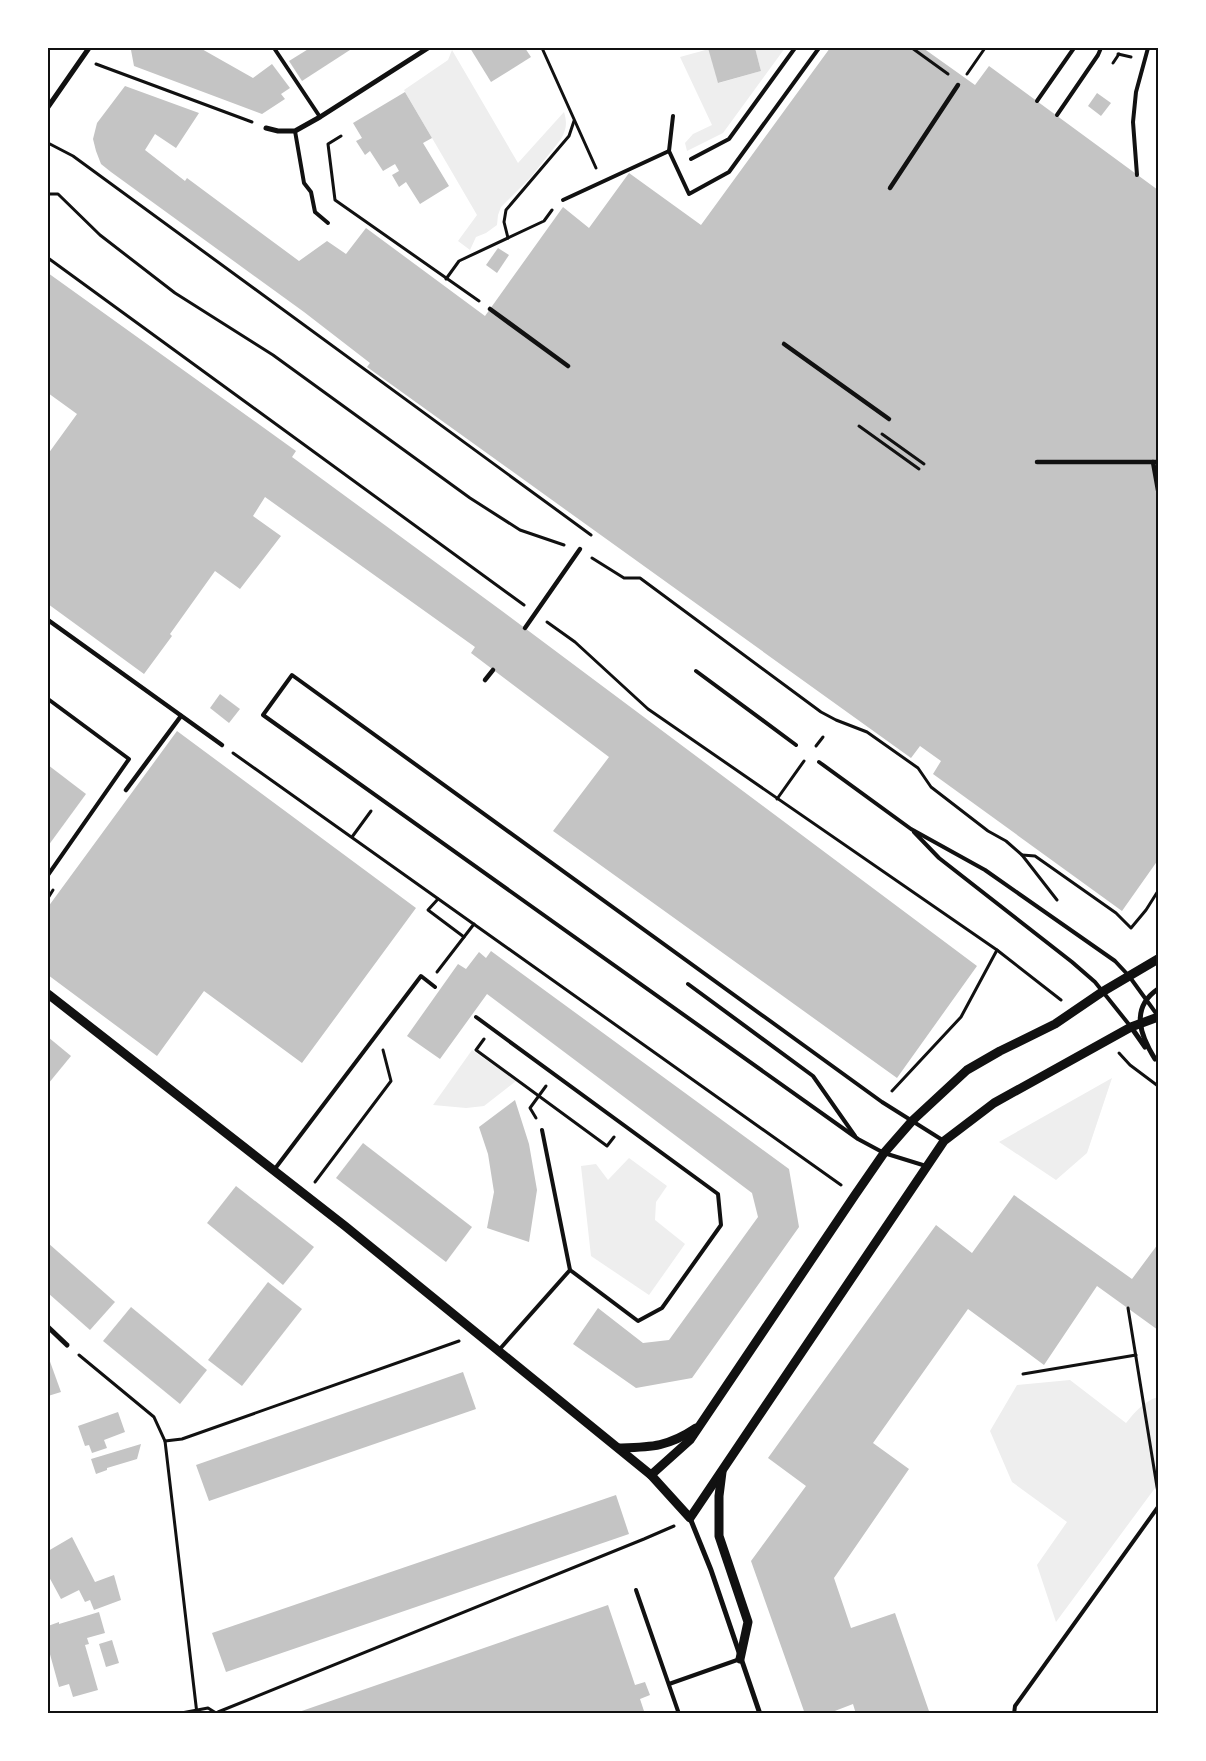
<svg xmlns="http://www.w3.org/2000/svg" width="1206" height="1761" font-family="Mulish,sans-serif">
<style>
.green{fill:#eee}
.building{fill:#c4c4c4}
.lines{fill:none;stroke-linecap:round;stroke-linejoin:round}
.path{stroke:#111;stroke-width:3}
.service{stroke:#111;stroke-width:4}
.pedestrian{stroke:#111;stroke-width:4.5}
.minor{stroke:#111;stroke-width:5}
.tertiary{stroke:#111;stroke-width:9}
.neatline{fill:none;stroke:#111;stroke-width:2}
</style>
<rect width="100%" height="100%" fill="#fff"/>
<!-- green -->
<g class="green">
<polygon points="755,48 785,48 723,133 687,151 685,143 693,134 712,125 680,57 709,49 719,83 761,71"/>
<path d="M452,50L518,163L564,112C567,122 567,129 561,139L531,177L501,207L498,215L497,225L486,233L476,237L470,250L458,241L477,215L404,90L448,60Z"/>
<polygon points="472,1050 516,1081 484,1106 466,1108 433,1105"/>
<polygon points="1112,1078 1087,1153 1056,1180 999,1142"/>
<polygon points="629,1158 667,1186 656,1202 655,1220 685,1244 649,1295 591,1256 581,1166 596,1164 608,1180"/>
<path d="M1070,1380L1126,1423C1135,1412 1144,1401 1158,1397V1484L1056,1622L1037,1565L1067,1522L1012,1482L990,1431L1017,1385Z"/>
</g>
<!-- building -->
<g class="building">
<polygon points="133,48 200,48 253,78 272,64 290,88 281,94 285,99 262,114 134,66 131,50"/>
<polygon points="310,48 353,48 302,81 289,61"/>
<polygon points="470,48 525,48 531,57 491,82"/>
<polygon points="708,48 755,48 761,71 718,83"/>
<polygon points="830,48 923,48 975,85 989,66 1158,190 1158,860 1122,911 933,774 941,761 920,746 911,758 367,367 370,363 304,312 111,172 101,164 96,151 93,139 97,123 125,86 199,113 176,148 155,134 145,150 185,181 187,178 191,181 299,261 327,241 346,254 366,228 485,316 563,207 589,228 629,173 701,225"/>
<polygon points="405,92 432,138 423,143 449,186 420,204 406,182 399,187 392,175 399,171 395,164 383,171 370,151 365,155 356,141 362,138 353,123"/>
<polygon points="1097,93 1111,103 1101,116 1088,106"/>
<polygon points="498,248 509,255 497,273 486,265"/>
<polygon points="48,273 296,451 292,457 502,611 977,966 897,1078 553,831 609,757 471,653 475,647 265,497 253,516 281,536 240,589 215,571 170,634 172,636 144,674 48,604 48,454 77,414 48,393"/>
<polygon points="220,694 240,709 229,723 210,708"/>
<polygon points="177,731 416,908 302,1063 204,991 157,1056 48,975 48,907"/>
<polygon points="48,765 86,794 48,846"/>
<polygon points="491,951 789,1169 799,1227 692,1378 636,1388 573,1344 598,1308 643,1343 669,1340 758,1217 752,1193 487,994 440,1059 407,1036 458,964 466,969 479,952 486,958"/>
<polygon points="48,1037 71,1056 48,1084"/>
<polygon points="515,1100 529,1144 537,1190 529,1242 487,1228 494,1192 488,1154 479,1127"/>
<polygon points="363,1143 472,1227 446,1262 336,1178"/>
<polygon points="236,1186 314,1247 283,1285 207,1223"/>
<polygon points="1014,1195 1132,1279 1158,1244 1158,1330 1097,1286 1044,1365 968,1309 873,1443 909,1469 834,1578 851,1628 895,1613 930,1714 856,1714 853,1704 827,1714 805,1714 751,1561 806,1486 768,1458 936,1225 972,1253"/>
<polygon points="48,1243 115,1302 90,1330 48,1293"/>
<polygon points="268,1282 302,1309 242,1386 208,1360"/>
<polygon points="131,1307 207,1370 180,1404 103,1341"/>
<polygon points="48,1356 61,1392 48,1396"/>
<polygon points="463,1372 476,1409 209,1501 196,1465"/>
<polygon points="118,1412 125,1432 104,1440 107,1448 92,1453 89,1445 85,1446 78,1426"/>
<polygon points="141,1444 137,1459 107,1468 107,1470 96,1474 91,1459"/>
<polygon points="616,1495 629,1534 226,1672 212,1633"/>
<polygon points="72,1537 95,1582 114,1575 121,1600 94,1610 90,1600 85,1602 79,1590 61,1599 48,1575 48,1551"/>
<polygon points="608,1605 635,1685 645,1682 650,1695 640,1699 645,1714 293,1714"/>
<polygon points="99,1612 105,1633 87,1638 89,1644 85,1645 98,1690 73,1697 69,1684 59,1687 48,1647 48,1626 59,1622 59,1624"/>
<polygon points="112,1640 119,1663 106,1667 99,1644"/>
</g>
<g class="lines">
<!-- path -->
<g class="path">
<polyline points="542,48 596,168"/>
<polyline points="912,48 948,74"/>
<polyline points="1118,54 1131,57"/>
<polyline points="1113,63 1119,54"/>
<polyline points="96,64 252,122"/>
<polyline points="967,74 985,48"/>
<polyline points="341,136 328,144 335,200 479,301"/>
<polyline points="48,143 73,156 591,535"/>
<polyline points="48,194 58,194 100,235 175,293 273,355 470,498 520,530 564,545"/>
<polyline points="508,238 504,222 506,210 569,136 574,121"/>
<polyline points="48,258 524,605"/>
<polyline points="446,279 459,261 544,221 552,210"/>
<polyline points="859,426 919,469"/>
<polyline points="882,434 924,464"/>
<polyline points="592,558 624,578 640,578 821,712 836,720 867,732 918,768 931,787 988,831 1006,841 1022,855 1057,900"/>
<polyline points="547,622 575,642 648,709 997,950 1061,1000"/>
<polyline points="816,746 823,737"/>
<polyline points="233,753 841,1185"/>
<polyline points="777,799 804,761"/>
<polyline points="352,837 371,811"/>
<polyline points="1022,855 1035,856 1116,913 1131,928 1146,910 1158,891"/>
<polyline points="48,898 53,890"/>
<polyline points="438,899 428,910 464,937"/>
<polyline points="437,972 474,924"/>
<polyline points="484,1039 476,1050 607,1146 614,1137"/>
<polyline points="1119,1053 1130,1065 1158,1086"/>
<polyline points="892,1091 961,1017 997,950"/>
<polyline points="536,1118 530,1108 546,1086"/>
<polyline points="315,1182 391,1081 383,1050"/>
<polyline points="1128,1308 1158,1493"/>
<polyline points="79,1355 154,1417 165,1441 197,1714"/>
<polyline points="1023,1374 1136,1355"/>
<polyline points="165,1441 182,1439 459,1341"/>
<polyline points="176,1714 208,1708 216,1713 218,1712 644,1539 674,1526"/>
</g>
<!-- service -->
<g class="service">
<polyline points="274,48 320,117"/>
<polyline points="1037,101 1074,48"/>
<polyline points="1057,115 1098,55 1101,48"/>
<polyline points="673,116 669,151 689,194 729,172 819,48"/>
<polyline points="295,131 304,183 311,192 315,212 328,223"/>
<polyline points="691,159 729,139 795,48"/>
<polyline points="1137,175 1133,122 1136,92 1148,48"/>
<polyline points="563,200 669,151"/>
<polyline points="696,671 796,745"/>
<polyline points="48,699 129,759 48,875"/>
<polyline points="819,762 911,829 985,870 1115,961 1129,976 1158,1016"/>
<polyline points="914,832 939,858 1072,962 1095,982 1131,1027"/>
<polyline points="688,984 813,1076 855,1136"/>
<polyline points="476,1017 718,1194 721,1225 662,1308 638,1321 570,1270"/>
<polyline points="926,1166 884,1153 858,1139 263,715 292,675 882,1102 944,1141"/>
<polyline points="274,1170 421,976 435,987"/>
<polyline points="499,1350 570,1270 542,1130"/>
<polyline points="636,1590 679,1714"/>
<polyline points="669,1684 740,1659"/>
<polyline points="1014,1714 1015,1706 1158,1507"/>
</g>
<!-- pedestrian -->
<g class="pedestrian">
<polyline points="890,188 958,85"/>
<polyline points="490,309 568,366"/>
<polyline points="784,344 889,419"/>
<polyline points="1037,462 1158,462"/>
<polyline points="1153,462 1158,490"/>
<polyline points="48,620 222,745"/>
<polyline points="525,628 580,549"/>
<polyline points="485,680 493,670"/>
<polyline points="126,790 181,716"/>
</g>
<!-- minor -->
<g class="minor">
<polyline points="48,107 89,48"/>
<polyline points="266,128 278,131 295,131 320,117 428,48"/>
<polyline points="1131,1027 1145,1047"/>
<path d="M1155,1059C1140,1035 1130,1008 1158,989"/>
<polyline points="48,1327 67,1345"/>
<polyline points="690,1518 711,1570 760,1714"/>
</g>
<!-- tertiary -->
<g class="tertiary">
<polyline points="48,994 345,1226 651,1475 690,1518 944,1141 994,1103 1131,1027 1158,1017"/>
<path d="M619,1448C651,1447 668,1447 696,1428"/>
<polyline points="722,1472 719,1496 719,1536 748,1622 740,1659"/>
<polyline points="651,1475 690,1440 855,1195 884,1153 912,1121 967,1070 1000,1051 1055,1024 1102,992 1158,959"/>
</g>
</g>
<!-- border -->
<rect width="1206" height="1761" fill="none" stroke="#ffffff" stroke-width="98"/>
<rect x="49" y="49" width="1108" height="1663" class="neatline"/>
</svg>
